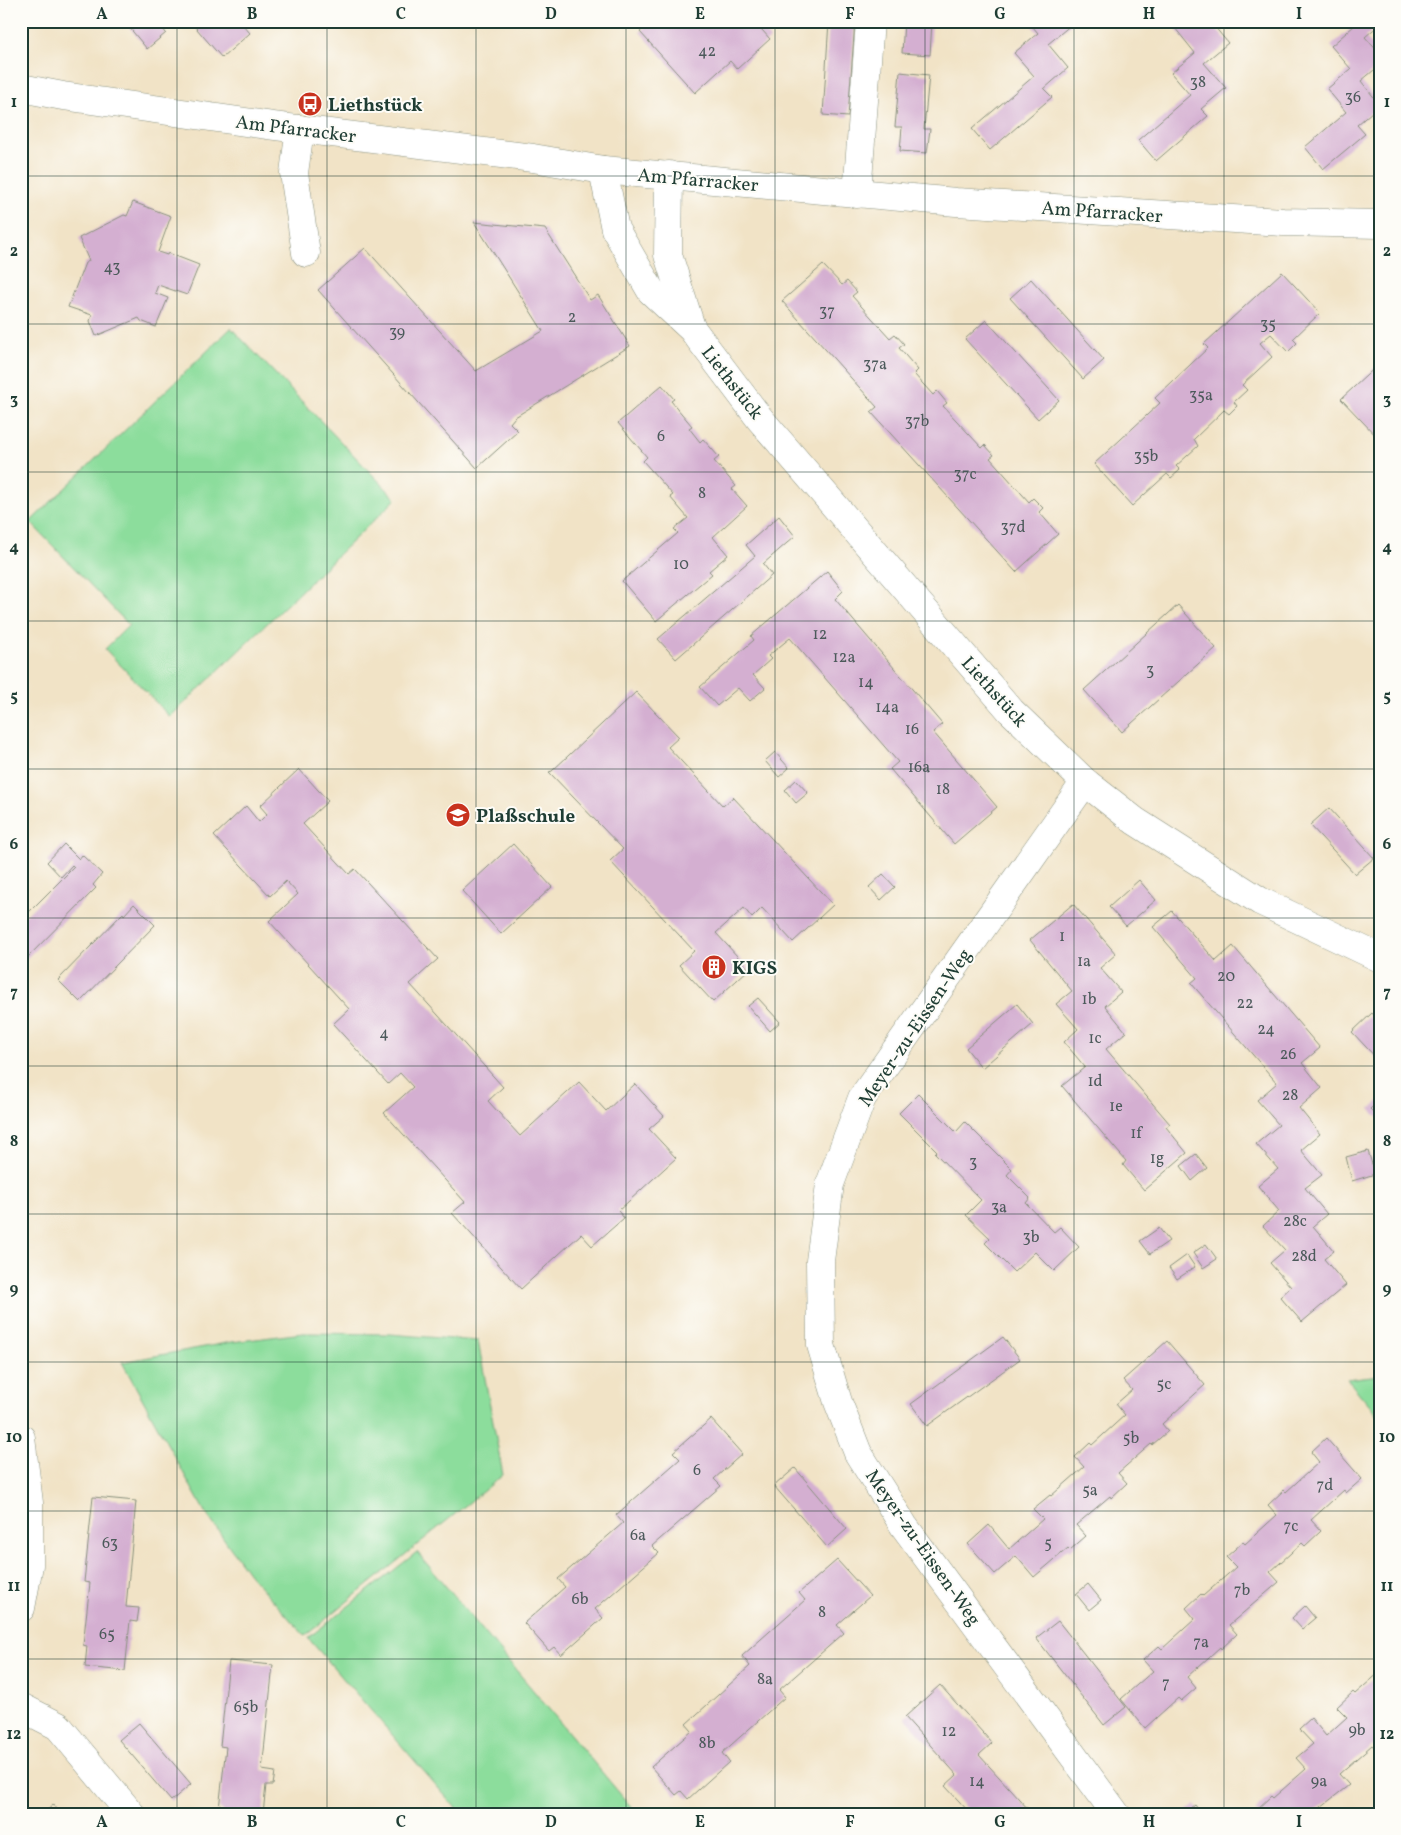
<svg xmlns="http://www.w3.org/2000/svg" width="1401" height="1835" font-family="Vollkorn,serif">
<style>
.park{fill:#8cdd9c;stroke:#568d68}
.building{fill:#d4afd1}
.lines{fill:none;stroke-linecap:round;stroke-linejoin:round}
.minor-casing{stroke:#88907d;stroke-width:29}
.minor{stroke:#fff;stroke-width:28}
.grid{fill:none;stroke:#1f3d34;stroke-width:1;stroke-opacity:0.55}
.labels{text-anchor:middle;stroke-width:4;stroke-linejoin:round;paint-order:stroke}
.number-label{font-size:16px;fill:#4c5a5b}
.poi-label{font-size:19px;font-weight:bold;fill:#1f3d34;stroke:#fdfcf7;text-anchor:start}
.street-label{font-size:19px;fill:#1f3d34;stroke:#fdfcf7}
.neatline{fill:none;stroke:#1f3d34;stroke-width:2}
.grid-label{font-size:16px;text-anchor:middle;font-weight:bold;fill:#1f3d34}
</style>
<rect width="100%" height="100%" fill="#fdfcf7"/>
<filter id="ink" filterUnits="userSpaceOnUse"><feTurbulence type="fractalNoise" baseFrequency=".02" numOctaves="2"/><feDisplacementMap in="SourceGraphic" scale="10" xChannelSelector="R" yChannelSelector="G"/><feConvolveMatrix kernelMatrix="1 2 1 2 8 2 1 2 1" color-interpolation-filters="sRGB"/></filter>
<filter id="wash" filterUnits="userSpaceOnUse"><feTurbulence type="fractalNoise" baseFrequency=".0096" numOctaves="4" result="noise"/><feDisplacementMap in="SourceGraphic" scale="20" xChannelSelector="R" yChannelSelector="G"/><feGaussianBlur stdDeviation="1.12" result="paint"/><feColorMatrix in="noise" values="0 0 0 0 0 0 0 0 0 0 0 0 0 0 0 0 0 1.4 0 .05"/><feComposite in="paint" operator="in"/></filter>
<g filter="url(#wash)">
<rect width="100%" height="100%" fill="#f1e3c6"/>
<!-- park -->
<g class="park">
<polygon points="231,328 396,499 170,717 105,649 129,625 30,522"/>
<polygon points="303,1333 389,1334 478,1341 503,1475 305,1636 249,1574 205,1512 122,1362 232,1342"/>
<polygon points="1380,1375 1380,1418 1347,1379"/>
<polygon points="417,1552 637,1814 461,1814 308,1638"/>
</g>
<g id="blocks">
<!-- building -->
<g class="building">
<polygon points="124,21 157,21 166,33 147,49"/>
<polygon points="190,21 247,21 243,25 250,33 222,58"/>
<polygon points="651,21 754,21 770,39 737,69 730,61 695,93 640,32"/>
<polygon points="829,21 855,21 848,117 823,115"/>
<polygon points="904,21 932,21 930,55 902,53"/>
<polygon points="1028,21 1069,21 1072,24 1048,44 1068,68 1044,89 1052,97 990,150 972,129 1034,76 1014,53 1038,33"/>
<polygon points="1183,21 1210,21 1228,43 1204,63 1226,88 1201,109 1208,116 1156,161 1138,140 1190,95 1171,73 1195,53 1175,28"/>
<polygon points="1352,21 1380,21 1380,24 1365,37 1380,54 1380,65 1361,81 1380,105 1357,125 1365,134 1323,169 1305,147 1346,112 1327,89 1351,69 1331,46 1355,25"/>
<polygon points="900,72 929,75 924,129 930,129 927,153 900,151 902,127 895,127"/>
<polygon points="133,202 171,216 158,252 167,255 168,253 199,265 187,295 158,285 155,293 168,298 156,327 141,321 139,318 96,336 90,321 92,315 68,307 85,263 89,261 79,238 124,215 127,216"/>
<polygon points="474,222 545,229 590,300 598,295 630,346 515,417 510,423 518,431 477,468 318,290 365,248 476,371 543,331"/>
<polygon points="823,265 842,285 847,281 857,292 852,296 890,338 895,334 904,344 899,348 918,370 914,374 933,395 937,391 947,403 943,406 982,448 985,445 994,455 990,458 1029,502 1033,498 1043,508 1039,512 1058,534 1016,572 871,412 877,407 782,301"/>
<polygon points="1282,272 1320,313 1293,339 1297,343 1288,352 1271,334 1260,343 1272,357 1242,385 1247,390 1234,402 1237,406 1229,414 1224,410 1194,439 1198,446 1176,466 1180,470 1171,478 1167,474 1132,506 1094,464 1160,403 1155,398 1208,348 1204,344"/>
<polygon points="1031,279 1104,360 1083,379 1010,298"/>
<polygon points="986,320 1059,400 1038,419 965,339"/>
<polygon points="1380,363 1380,440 1341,399"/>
<polygon points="662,385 674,399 671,401 692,426 689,428 700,442 703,439 719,457 714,461 736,486 732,489 747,506 713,537 728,555 709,571 712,574 656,621 622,581 678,533 674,529 688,518 670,497 673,495 643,461 647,457 618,423"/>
<polygon points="779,516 795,536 763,564 772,575 676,659 658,639 755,556 746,545"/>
<polygon points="827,571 843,591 835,599 942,724 933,732 997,807 954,844 890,769 898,762 790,638 768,656 771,659 753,675 765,688 750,701 738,688 717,706 700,687 754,640 751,636"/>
<polygon points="1178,605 1216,648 1122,732 1084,690"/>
<polygon points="636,692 679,737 668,747 723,806 733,797 833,905 793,942 762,908 752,918 744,908 716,933 749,969 713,1002 679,965 694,951 610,861 623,849 549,772 552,771"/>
<polygon points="775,752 789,768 779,777 765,761"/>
<polygon points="299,769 328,801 303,824 349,874 355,869 438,959 410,984 503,1087 488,1101 520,1136 579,1082 606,1111 635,1084 664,1116 649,1129 676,1158 618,1211 624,1218 592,1246 581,1234 521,1289 452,1213 465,1202 384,1113 413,1087 400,1073 388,1084 333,1024 349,1009 269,921 298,894 286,881 270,896 214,836 246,806 259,822 267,814 260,806"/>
<polygon points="796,780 808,793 796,803 785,790"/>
<polygon points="1329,808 1374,858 1355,874 1310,825"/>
<polygon points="64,844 79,859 82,855 102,874 93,885 96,888 21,964 21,920 74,867 72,865 61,877 47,862"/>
<polygon points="513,844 552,887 501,934 462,891"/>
<polygon points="883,874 895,887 881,900 869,887"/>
<polygon points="1139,880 1156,900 1126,926 1109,907"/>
<polygon points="134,904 155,925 80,1002 58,980 123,913 124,915"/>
<polygon points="1073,904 1116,954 1100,968 1121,992 1105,1006 1126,1032 1106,1049 1170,1124 1166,1127 1187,1153 1144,1190 1123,1165 1126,1161 1062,1086 1085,1067 1064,1042 1078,1029 1056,1004 1072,991 1030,940"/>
<polygon points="1172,911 1216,961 1233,946 1320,1048 1302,1063 1322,1088 1299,1108 1320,1134 1301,1150 1322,1175 1305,1188 1327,1214 1313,1226 1334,1251 1324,1259 1346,1285 1302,1322 1280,1297 1291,1287 1270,1263 1285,1250 1263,1226 1279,1211 1258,1186 1278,1169 1256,1144 1279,1125 1257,1100 1277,1083 1191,983 1197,978 1153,927"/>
<polygon points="758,998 780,1022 770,1031 748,1006"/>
<polygon points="1017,1004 1033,1024 982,1068 966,1048"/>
<polygon points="1372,1013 1380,1022 1380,1062 1352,1032"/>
<polygon points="918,1094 956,1132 965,1122 1012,1169 1007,1175 1030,1198 1026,1203 1054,1232 1060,1227 1079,1247 1054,1271 1035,1252 1014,1272 985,1243 990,1238 966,1215 981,1200 935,1153 937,1151 899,1113"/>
<polygon points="1380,1100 1380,1119 1370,1109"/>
<polygon points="1368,1151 1375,1174 1352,1181 1346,1157"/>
<polygon points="1196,1154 1207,1168 1192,1181 1181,1166"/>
<polygon points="1159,1228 1169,1241 1150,1254 1140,1241"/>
<polygon points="1206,1244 1217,1259 1203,1268 1193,1253"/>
<polygon points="1187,1255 1195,1267 1177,1279 1169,1268"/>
<polygon points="1003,1337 1020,1359 927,1426 911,1404"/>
<polygon points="1167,1341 1205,1385 1162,1424 1168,1431 1152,1445 1151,1444 1118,1473 1127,1483 1111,1498 1110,1496 1076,1525 1086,1536 1070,1550 1068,1548 1034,1577 1016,1556 995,1574 968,1544 989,1525 1009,1549 1043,1519 1033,1509 1050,1495 1051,1496 1084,1467 1075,1457 1090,1443 1092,1445 1125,1415 1116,1404 1132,1390 1123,1380"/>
<polygon points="711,1419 742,1454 714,1479 721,1486 652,1546 659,1553 595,1609 603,1618 561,1655 554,1647 549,1651 524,1623 565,1587 558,1579 623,1523 616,1515 680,1459 673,1452"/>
<polygon points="1326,1438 1362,1479 1346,1493 1344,1490 1311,1520 1321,1531 1305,1546 1302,1543 1270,1572 1279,1582 1229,1625 1237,1634 1221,1649 1220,1647 1187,1677 1196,1688 1181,1701 1178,1698 1145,1728 1121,1699 1153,1671 1143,1660 1159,1646 1162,1649 1195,1619 1186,1608 1201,1594 1203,1596 1236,1567 1226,1557 1243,1542 1245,1544 1277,1515 1268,1505 1284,1490 1286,1492 1319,1462 1311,1452"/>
<polygon points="795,1468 847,1529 827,1547 774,1486"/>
<polygon points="93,1497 136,1501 126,1607 139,1608 137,1622 130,1621 125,1671 85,1667 87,1646 83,1645 90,1583 84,1582"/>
<polygon points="837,1560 870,1596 837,1625 844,1633 779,1690 785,1697 722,1753 729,1762 688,1799 681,1791 676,1795 651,1767 692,1731 686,1724 750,1666 742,1656 805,1600 799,1593"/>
<polygon points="1088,1584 1101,1600 1089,1610 1076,1594"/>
<polygon points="1305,1606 1315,1618 1302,1629 1292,1618"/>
<polygon points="1058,1621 1126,1707 1104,1725 1036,1638"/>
<polygon points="229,1661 273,1665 262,1770 275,1772 273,1785 266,1785 263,1814 223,1814 223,1810 219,1809 226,1747 220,1746"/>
<polygon points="1380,1672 1380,1742 1374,1747 1372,1745 1339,1774 1349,1785 1312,1814 1258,1814 1255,1811 1271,1796 1273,1798 1306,1769 1296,1758 1313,1744 1299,1729 1311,1718 1326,1736 1347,1717 1337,1707 1353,1692 1355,1694"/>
<polygon points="940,1685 992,1743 979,1755 1029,1810 1025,1814 971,1814 945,1786 957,1775 905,1717"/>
<polygon points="139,1723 191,1784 171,1801 119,1740"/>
<polygon points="53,1805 60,1814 43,1814"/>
<polygon points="1195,1805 1202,1814 1184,1814"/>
</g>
</g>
</g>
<g filter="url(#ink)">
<use href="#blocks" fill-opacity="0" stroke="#88907d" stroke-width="1"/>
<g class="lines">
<defs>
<g id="minor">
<polyline points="21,88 63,96 274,126 533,158 603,170 956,202 1283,222 1380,224"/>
<polyline points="300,129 294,173 306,253"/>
<polyline points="603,170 615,229 651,291 692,329 760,419 1011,711 1085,782 1135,821 1260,901 1380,958"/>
<polyline points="669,175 668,255 691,327"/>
<polyline points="857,194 870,21"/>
<polyline points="1085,782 862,1098 830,1184 820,1261 821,1345 838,1402 858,1453 904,1526 1116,1814"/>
<polyline points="21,1438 29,1503 29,1565 21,1608"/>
<polyline points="21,1707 58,1726 131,1814"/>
</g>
</defs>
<!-- minor casing -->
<use href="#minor" class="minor-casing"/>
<!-- minor -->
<use href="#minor" class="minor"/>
</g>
</g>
<!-- grid -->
<path class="grid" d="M177,21V1814M327,21V1814M476,21V1814M626,21V1814M775,21V1814M925,21V1814M1074,21V1814M1224,21V1814M21,176H1380M21,324H1380M21,472H1380M21,621H1380M21,769H1380M21,918H1380M21,1066H1380M21,1214H1380M21,1362H1380M21,1511H1380M21,1659H1380"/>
<!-- icons -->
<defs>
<symbol id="bus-disc" viewBox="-11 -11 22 22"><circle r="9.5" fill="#c8321e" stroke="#fdfcf7"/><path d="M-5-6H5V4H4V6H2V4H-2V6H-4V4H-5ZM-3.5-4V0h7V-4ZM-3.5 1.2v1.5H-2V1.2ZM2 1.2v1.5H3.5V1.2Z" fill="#fff"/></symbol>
<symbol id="school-disc" viewBox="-11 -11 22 22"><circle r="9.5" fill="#c8321e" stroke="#fdfcf7"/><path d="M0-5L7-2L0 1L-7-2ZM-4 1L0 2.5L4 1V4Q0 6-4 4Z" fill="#fff"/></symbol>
<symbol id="building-disc" viewBox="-11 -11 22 22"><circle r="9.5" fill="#c8321e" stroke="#fdfcf7"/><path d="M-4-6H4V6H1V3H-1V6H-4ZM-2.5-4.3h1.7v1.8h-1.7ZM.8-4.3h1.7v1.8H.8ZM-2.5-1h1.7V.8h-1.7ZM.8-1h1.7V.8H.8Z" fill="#fff"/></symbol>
</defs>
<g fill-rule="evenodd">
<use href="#bus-disc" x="296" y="90" width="28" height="28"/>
<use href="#school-disc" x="444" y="801" width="28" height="28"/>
<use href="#building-disc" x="700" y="953" width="28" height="28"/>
</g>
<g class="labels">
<!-- number labels -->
<g class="number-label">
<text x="707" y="56">42</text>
<text x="1198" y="87">38</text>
<text x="1353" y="102">36</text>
<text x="112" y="272">43</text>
<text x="827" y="316">37</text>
<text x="572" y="322">2</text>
<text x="1268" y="329">35</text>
<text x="397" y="337">39</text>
<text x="875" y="369">37a</text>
<text x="1201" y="400">35a</text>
<text x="917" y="426">37b</text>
<text x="661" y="441">6</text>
<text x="1146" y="461">35b</text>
<text x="965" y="479">37c</text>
<text x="702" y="498">8</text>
<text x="1013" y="532">37d</text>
<text x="681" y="569">10</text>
<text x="820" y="639">12</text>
<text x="844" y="662">12a</text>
<text x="1150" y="675">3</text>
<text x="866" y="687">14</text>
<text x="887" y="712">14a</text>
<text x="912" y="734">16</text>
<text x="919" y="772">16a</text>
<text x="943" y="794">18</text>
<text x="1062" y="941">1</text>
<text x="1084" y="966">1a</text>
<text x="1226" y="981">20</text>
<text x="1089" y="1004">1b</text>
<text x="1245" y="1008">22</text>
<text x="1266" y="1034">24</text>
<text x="384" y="1038">4</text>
<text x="1095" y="1043">1c</text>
<text x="1288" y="1059">26</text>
<text x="1095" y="1086">1d</text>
<text x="1290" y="1100">28</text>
<text x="1116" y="1111">1e</text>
<text x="1136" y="1138">1f</text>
<text x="1157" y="1163">1g</text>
<text x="973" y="1167">3</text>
<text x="999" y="1212">3a</text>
<text x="1295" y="1226">28c</text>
<text x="1031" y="1242">3b</text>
<text x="1304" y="1261">28d</text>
<text x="1164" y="1389">5c</text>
<text x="1131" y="1443">5b</text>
<text x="697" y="1475">6</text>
<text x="1325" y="1490">7d</text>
<text x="1090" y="1495">5a</text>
<text x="1291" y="1531">7c</text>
<text x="638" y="1540">6a</text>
<text x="110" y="1548">63</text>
<text x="1048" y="1548">5</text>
<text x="1242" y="1595">7b</text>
<text x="580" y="1604">6b</text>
<text x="822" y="1617">8</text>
<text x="107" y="1639">65</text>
<text x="1201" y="1647">7a</text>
<text x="765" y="1684">8a</text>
<text x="1166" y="1688">7</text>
<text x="246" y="1712">65b</text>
<text x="1357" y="1735">9b</text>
<text x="949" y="1736">12</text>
<text x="707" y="1748">8b</text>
<text x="977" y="1786">14</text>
<text x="1319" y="1786">9a</text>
</g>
<!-- poi labels -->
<g class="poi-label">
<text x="328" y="111">Liethstück</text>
<text x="476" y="822">Plaßschule</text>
<text x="732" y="974">KIGS</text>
</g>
<!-- street labels -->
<g class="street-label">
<text transform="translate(296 128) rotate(7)" y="7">Am Pfarracker</text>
<text transform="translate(698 179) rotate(5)" y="7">Am Pfarracker</text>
<text transform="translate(1102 211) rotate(4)" y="7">Am Pfarracker</text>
<text transform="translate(733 382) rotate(52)" y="7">Liethstück</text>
<text transform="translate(995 691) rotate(48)" y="7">Liethstück</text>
<text transform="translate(914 1027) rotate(-56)" y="7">Meyer-zu-Eissen-Weg</text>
<text transform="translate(924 1547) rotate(55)" y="7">Meyer-zu-Eissen-Weg</text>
</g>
</g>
<!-- margin -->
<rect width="1401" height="1835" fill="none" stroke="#fdfcf7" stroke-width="55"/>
<rect x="28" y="28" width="1346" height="1780" class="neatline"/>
<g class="grid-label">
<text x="102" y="19">A</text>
<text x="252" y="19">B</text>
<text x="401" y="19">C</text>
<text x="551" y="19">D</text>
<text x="700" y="19">E</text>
<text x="850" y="19">F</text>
<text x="1000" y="19">G</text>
<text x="1149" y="19">H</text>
<text x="1299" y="19">I</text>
<text x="14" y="107">1</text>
<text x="1387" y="107">1</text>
<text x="14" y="256">2</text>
<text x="1387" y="256">2</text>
<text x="14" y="404">3</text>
<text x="1387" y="404">3</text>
<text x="14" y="552">4</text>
<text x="1387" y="552">4</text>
<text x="14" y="701">5</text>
<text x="1387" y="701">5</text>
<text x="14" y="849">6</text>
<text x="1387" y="849">6</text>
<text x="14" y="997">7</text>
<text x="1387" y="997">7</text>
<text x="14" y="1146">8</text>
<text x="1387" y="1146">8</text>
<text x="14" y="1294">9</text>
<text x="1387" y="1294">9</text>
<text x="14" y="1442">10</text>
<text x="1387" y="1442">10</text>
<text x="14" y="1591">11</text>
<text x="1387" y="1591">11</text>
<text x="14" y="1739">12</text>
<text x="1387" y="1739">12</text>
<text x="102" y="1827">A</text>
<text x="252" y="1827">B</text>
<text x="401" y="1827">C</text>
<text x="551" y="1827">D</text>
<text x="700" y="1827">E</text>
<text x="850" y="1827">F</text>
<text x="1000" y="1827">G</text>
<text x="1149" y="1827">H</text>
<text x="1299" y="1827">I</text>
</g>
</svg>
